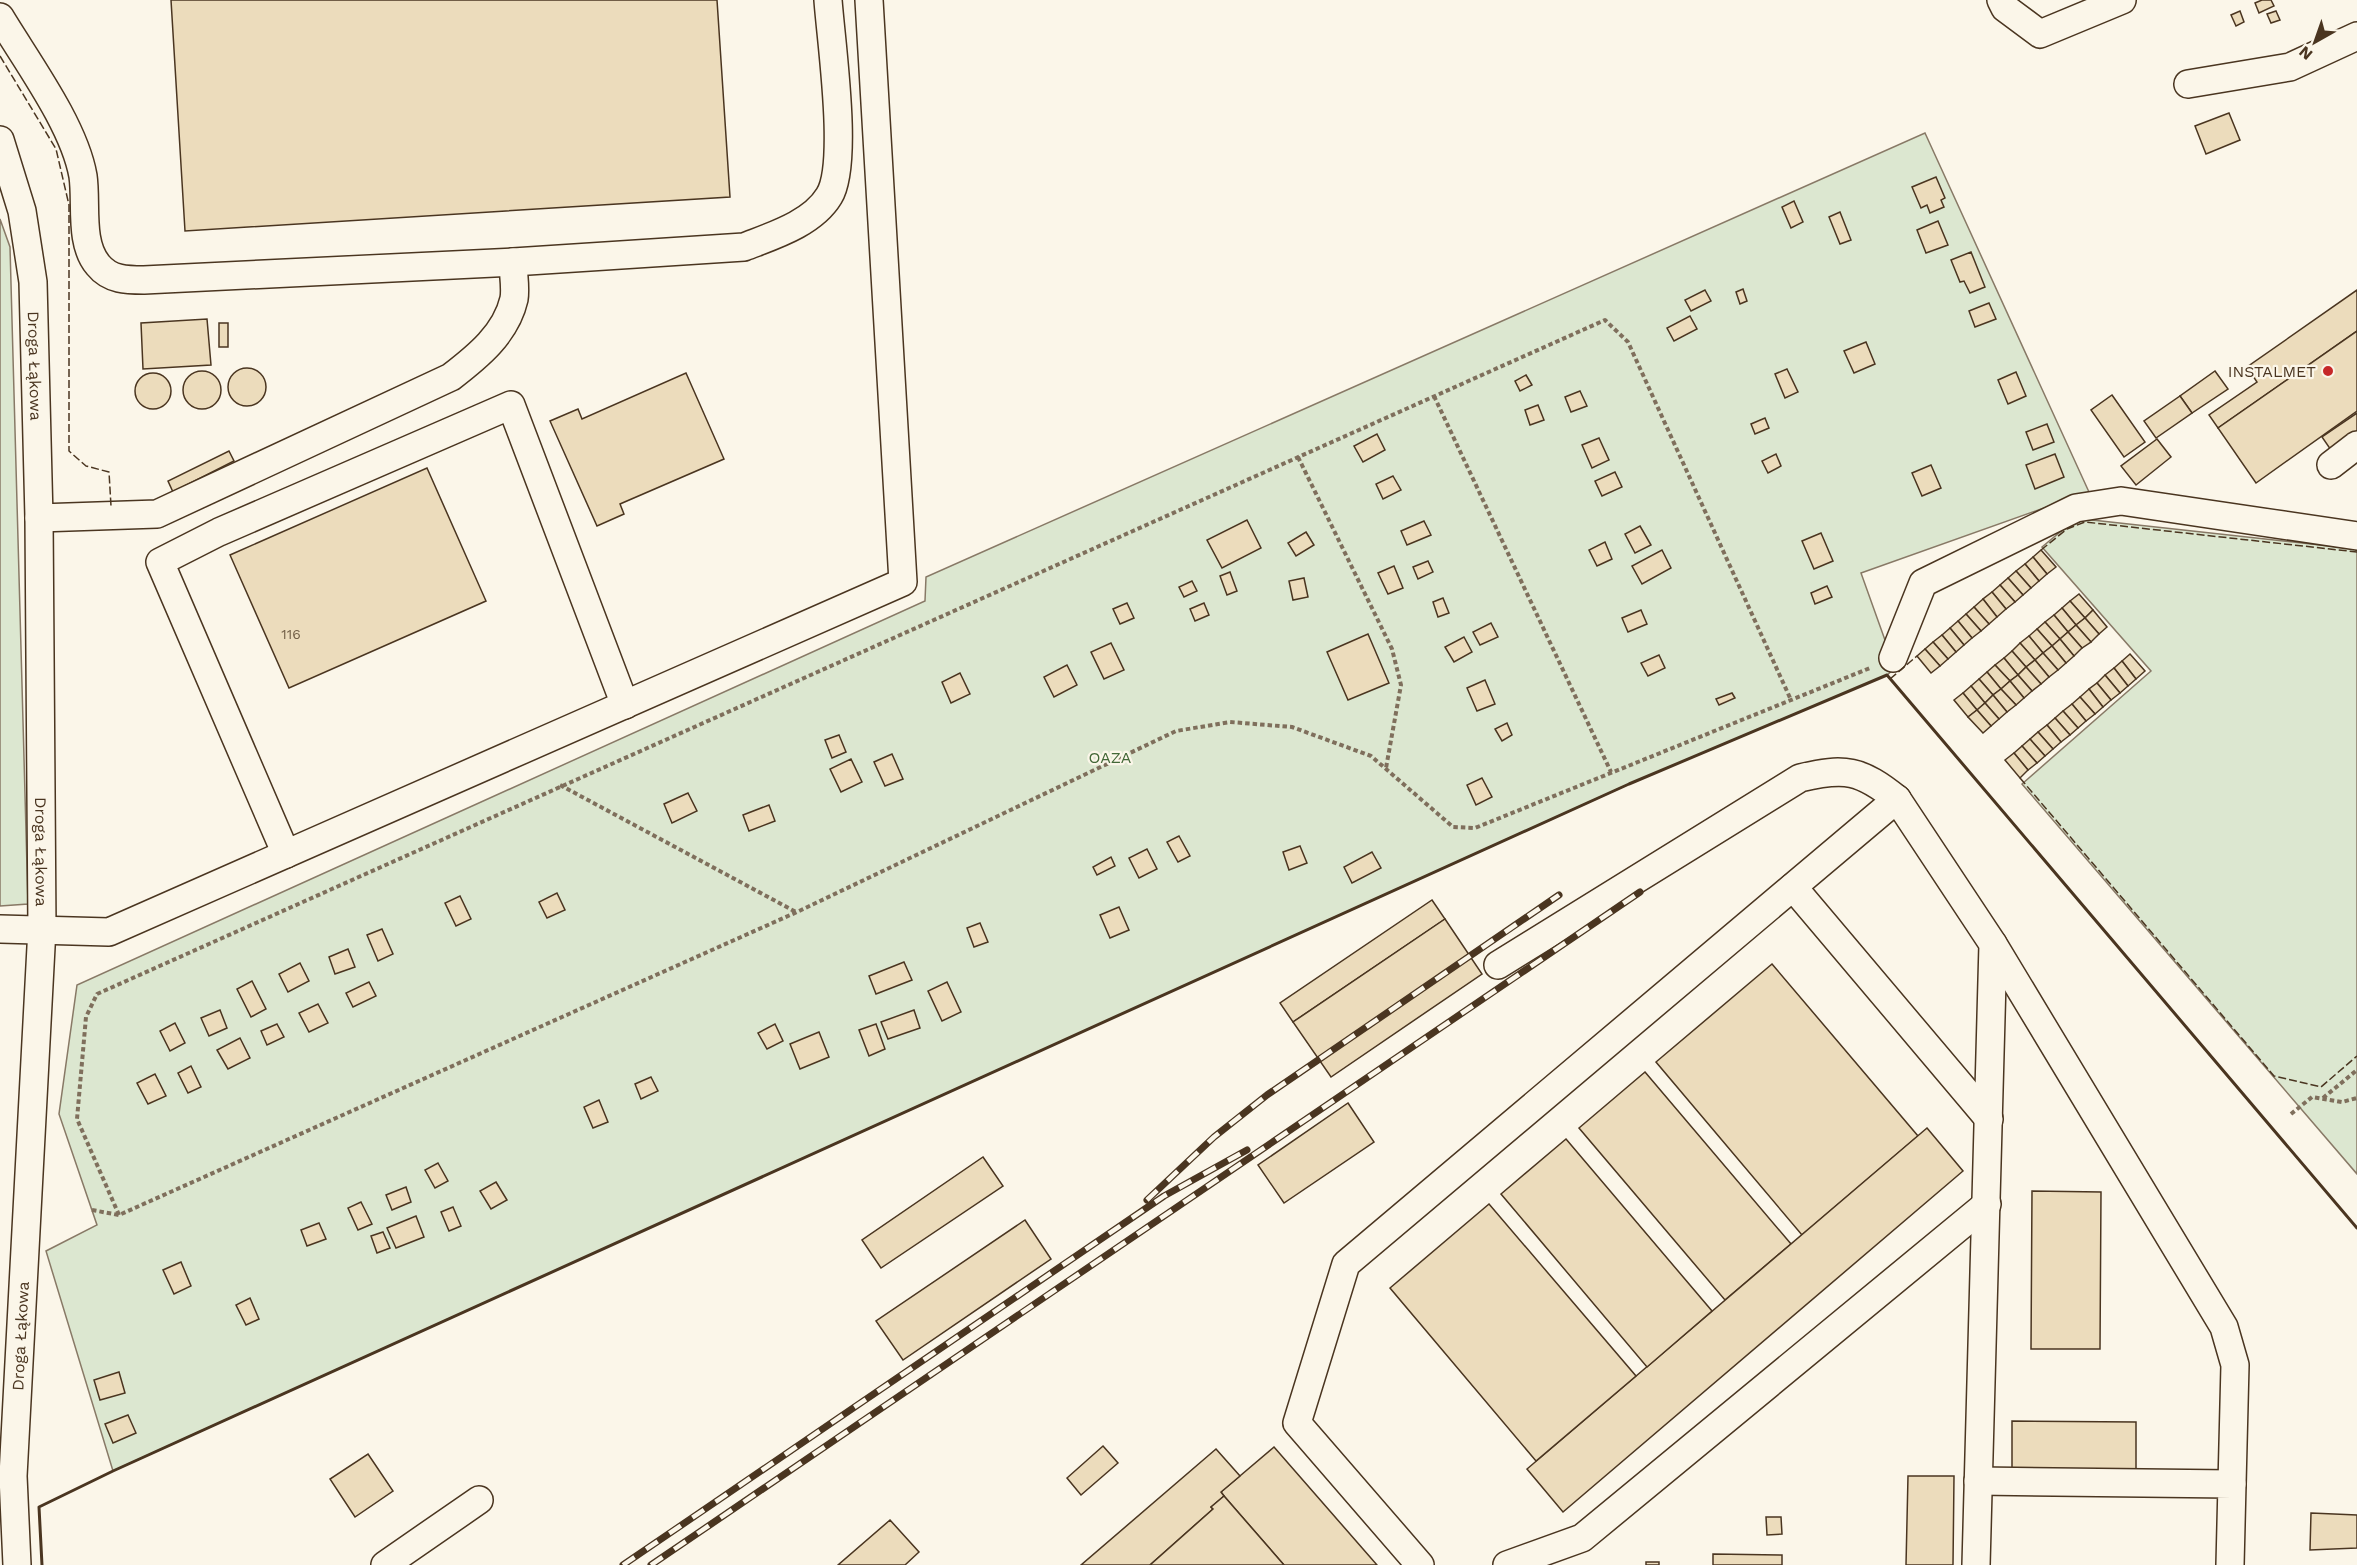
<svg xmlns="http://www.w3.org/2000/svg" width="2357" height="1565" font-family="'Work Sans',sans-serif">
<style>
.green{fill:#dce7d0;stroke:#887966;stroke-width:1.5}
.building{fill:#ecdcbc;stroke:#4a3520;stroke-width:1.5}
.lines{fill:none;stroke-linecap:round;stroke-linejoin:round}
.minor-casing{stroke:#4a3520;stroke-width:30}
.path{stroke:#7f6f5c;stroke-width:4;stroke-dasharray:4.5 3;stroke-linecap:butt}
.minor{stroke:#fbf6e9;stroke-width:27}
.rail-casing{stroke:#4a3520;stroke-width:7}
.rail{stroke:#fbf6e9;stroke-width:4.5;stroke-dasharray:14;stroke-linecap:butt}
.fence{stroke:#4a3520;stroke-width:1.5;stroke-dasharray:8 3;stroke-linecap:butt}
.wall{stroke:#4a3520;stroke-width:3}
.poi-dot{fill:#c62828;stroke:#fbf6e9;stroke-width:2}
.labels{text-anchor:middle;stroke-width:4.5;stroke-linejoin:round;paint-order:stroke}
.number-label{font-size:14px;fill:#725f47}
.street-label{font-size:16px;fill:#4a3520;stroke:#fbf6e9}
.poi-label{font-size:16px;fill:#4a3520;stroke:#fbf6e9;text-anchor:end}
.park-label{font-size:16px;fill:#436837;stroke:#fbf6e9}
</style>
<rect width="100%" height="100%" fill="#fbf6e9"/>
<!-- green -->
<g class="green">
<polygon points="1925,133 2089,492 1861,573 1895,668 1887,675 1629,784 113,1471 46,1251 97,1225 59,1114 77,985 925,601 926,577"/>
<polygon points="0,219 10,247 28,904 0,906"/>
<polygon points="2083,519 2357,549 2357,1174 2022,784 2151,671 2042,547 2065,528"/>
</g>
<!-- building -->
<g class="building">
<polygon points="171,0 717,0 730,197 185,231"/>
<polygon points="2262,0 2271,0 2274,6 2259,13 2255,3"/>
<polygon points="2240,11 2244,22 2236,26 2231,15"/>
<polygon points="2276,11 2280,20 2271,23 2267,14"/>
<polygon points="2229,113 2240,140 2206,154 2195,126"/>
<polygon points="1936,177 1945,198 1941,200 1944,207 1930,213 1927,205 1921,208 1912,187"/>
<polygon points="1794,201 1803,222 1791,228 1782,207"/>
<polygon points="1840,212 1851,240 1840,244 1829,217"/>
<polygon points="1938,221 1948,245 1926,253 1917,230"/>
<polygon points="1971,252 1985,287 1970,293 1964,281 1960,282 1951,260"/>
<polygon points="1743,289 1747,301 1740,304 1736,292"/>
<polygon points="1705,290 1711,301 1691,311 1685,300"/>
<polygon points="2357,290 2357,331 2218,428 2209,415 2257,382 2247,367"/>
<polygon points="1989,303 1996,319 1975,327 1969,311"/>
<polygon points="1690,316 1697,329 1674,341 1667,328"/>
<polygon points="207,319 211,365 143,369 141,323"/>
<rect x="219" y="323" width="9" height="24"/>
<polygon points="2357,331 2357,411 2256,483 2218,428"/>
<polygon points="1866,342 1875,364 1854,373 1844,351"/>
<circle cx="247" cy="387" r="19"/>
<polygon points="1787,369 1798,392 1785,398 1775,374"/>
<circle cx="202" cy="390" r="19"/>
<polygon points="2215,371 2228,389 2192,413 2180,396"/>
<polygon points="2016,372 2026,396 2008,404 1998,380"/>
<polygon points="686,373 724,459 620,504 624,514 597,526 550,421 578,409 582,419"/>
<circle cx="153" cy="391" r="18"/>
<polygon points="1526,375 1532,385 1520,391 1515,381"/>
<polygon points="1580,391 1587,406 1571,412 1565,397"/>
<polygon points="2112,395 2145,442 2124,457 2091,410"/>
<polygon points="2180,396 2192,413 2156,438 2144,421"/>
<polygon points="1538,405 1544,420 1530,425 1525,410"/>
<polygon points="2357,413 2357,436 2333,453 2322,437"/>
<polygon points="1765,418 1769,428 1755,434 1751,424"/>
<polygon points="2047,424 2054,442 2033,450 2026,432"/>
<polygon points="1377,434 1385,450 1363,462 1354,446"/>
<polygon points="1599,438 1609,460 1592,468 1582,445"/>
<polygon points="2157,439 2171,457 2136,485 2121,466"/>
<polygon points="229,451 234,461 173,492 168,481"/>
<polygon points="1776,454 1781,466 1768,473 1762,461"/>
<polygon points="2055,454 2064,477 2035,489 2026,465"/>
<polygon points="1931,465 1941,488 1922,496 1912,473"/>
<polygon points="427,468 486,601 289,688 230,555"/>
<polygon points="1615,472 1622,487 1602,496 1595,481"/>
<polygon points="1393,476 1401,490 1383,499 1376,484"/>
<polygon points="1247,520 1261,548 1222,568 1207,540"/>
<polygon points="1424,521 1431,535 1407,545 1401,531"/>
<polygon points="1640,526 1651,545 1635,553 1625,534"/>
<polygon points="1306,532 1314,545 1296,556 1288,543"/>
<polygon points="1821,533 1833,561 1814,569 1802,541"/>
<polygon points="1605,542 1612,559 1597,566 1589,550"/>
<polygon points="1662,550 1671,568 1642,584 1632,566"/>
<polygon points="2041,550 2056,567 2047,574 2033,557"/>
<polygon points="2033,557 2047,574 2039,581 2025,564"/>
<polygon points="1428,561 1433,572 1418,579 1413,567"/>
<polygon points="2025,564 2039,581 2031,588 2016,571"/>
<polygon points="1394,566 1403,588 1388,594 1378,573"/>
<polygon points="2016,571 2031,588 2023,595 2008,578"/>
<polygon points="1230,572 1237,591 1227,595 1220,576"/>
<polygon points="1304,578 1308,597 1293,600 1289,581"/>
<polygon points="2008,578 2023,595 2015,602 2000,585"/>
<polygon points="1192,581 1197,591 1184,597 1179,587"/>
<polygon points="2000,585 2015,602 2006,609 1992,592"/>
<polygon points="1827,586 1832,597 1815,604 1811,593"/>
<polygon points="1992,592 2006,609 1997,617 1983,599"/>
<polygon points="2079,594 2093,610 2085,618 2070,601"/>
<polygon points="1443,598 1449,613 1438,617 1433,602"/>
<polygon points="1983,599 1997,617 1989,624 1974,607"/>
<polygon points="2070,601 2085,618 2076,625 2062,608"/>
<polygon points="1127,603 1134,618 1120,624 1113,609"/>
<polygon points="1204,603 1209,615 1195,621 1190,609"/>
<polygon points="1974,607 1989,624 1981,631 1966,614"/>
<polygon points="2062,608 2076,625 2068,632 2054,615"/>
<polygon points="1641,610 1647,624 1628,632 1622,618"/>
<polygon points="2093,610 2107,627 2099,634 2085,618"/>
<polygon points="1966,614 1981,631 1972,638 1958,621"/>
<polygon points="2054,615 2068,632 2060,639 2045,622"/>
<polygon points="2085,618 2099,634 2091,642 2076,625"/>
<polygon points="1958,621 1972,638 1964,645 1950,628"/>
<polygon points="2045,622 2060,639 2052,646 2037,629"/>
<polygon points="1491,623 1498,637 1480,645 1473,632"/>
<polygon points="2076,625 2091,642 2082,648 2068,632"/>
<polygon points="1950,628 1964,645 1956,652 1942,635"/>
<polygon points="2037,629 2052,646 2043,653 2029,636"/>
<polygon points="2068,632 2082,648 2074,656 2060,639"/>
<polygon points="1368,634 1389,683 1348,700 1327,652"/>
<polygon points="1942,635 1956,652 1948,659 1933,642"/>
<polygon points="2029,636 2043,653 2035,660 2020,643"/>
<polygon points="1464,637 1472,652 1454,662 1445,647"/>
<polygon points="2060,639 2074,656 2066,663 2052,646"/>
<polygon points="1933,642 1948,659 1940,666 1925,649"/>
<polygon points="1111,643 1124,670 1104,679 1091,652"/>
<polygon points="2020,643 2035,660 2026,667 2012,651"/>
<polygon points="2052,646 2066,663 2058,670 2043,653"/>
<polygon points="1925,649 1940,666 1931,673 1917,656"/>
<polygon points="2012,651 2026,667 2018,675 2004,658"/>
<polygon points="2043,653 2058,670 2049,677 2035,660"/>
<polygon points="2130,654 2145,671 2136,679 2122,661"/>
<polygon points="1659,655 1665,668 1648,676 1641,663"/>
<polygon points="2004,658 2018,675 2010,681 1995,665"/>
<polygon points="2035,660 2049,677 2041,684 2026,667"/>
<polygon points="2122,661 2136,679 2128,686 2114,668"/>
<polygon points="1067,665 1077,685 1054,697 1044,677"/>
<polygon points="1995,665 2010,681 2001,689 1987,672"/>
<polygon points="2026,667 2041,684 2032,691 2018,675"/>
<polygon points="2114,668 2128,686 2120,693 2105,675"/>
<polygon points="1987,672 2001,689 1993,695 1979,679"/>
<polygon points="960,673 970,694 951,703 942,682"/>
<polygon points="2018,675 2032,691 2024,698 2010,681"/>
<polygon points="2105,675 2120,693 2111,700 2097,683"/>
<polygon points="1979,679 1993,695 1985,703 1971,686"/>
<polygon points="1485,680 1495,704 1477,711 1467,688"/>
<polygon points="2010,681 2024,698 2016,705 2001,689"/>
<polygon points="2097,683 2111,700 2103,707 2089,689"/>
<polygon points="1971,686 1985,703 1977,710 1963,693"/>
<polygon points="2001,689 2016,705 2007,712 1993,695"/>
<polygon points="2089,689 2103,707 2095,714 2080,697"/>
<polygon points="1732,693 1735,698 1719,705 1716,699"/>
<polygon points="1963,693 1977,710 1968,717 1954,700"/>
<polygon points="1993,695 2007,712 1999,719 1985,703"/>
<polygon points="2080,697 2095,714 2086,721 2072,704"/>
<polygon points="1985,703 1999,719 1991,726 1977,710"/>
<polygon points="2072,704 2086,721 2078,728 2063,711"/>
<polygon points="1977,710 1991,726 1983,733 1968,717"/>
<polygon points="2063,711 2078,728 2070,735 2055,718"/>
<polygon points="2055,718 2070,735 2061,742 2047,725"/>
<polygon points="1507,723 1512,735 1502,741 1495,729"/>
<polygon points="2047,725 2061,742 2053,749 2038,732"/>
<polygon points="2038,732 2053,749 2045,756 2030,739"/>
<polygon points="839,735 846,752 832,758 825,740"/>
<polygon points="2030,739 2045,756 2037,763 2022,746"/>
<polygon points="2022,746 2037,763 2028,770 2014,753"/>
<polygon points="2014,753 2028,770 2020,778 2005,760"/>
<polygon points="892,754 903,779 885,786 874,762"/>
<polygon points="851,759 862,782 841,792 830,769"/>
<polygon points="1482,778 1492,797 1476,805 1467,785"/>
<polygon points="688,793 697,811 672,823 664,804"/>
<polygon points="769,805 775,821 749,831 743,815"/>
<polygon points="1179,836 1190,856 1178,862 1167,842"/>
<polygon points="1300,846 1307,863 1289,870 1283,852"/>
<polygon points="1147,849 1157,869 1139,878 1129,858"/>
<polygon points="1372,852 1381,868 1352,883 1344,867"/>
<polygon points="1111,857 1115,866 1097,875 1093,867"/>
<polygon points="557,893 565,910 547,918 539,902"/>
<polygon points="460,896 471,919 456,926 445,903"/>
<polygon points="1432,900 1445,919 1293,1022 1280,1003"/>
<polygon points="1119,907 1129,930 1110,938 1100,915"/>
<polygon points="1445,919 1482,974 1331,1077 1293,1022"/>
<polygon points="980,923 988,942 974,947 967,928"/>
<polygon points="382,929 393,954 378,961 367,935"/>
<polygon points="348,949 355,967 335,974 329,957"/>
<polygon points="904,962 912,980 876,994 869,976"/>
<polygon points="300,963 309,981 288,992 279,974"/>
<polygon points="1772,964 1918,1136 1802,1235 1656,1062"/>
<polygon points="252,981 266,1009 251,1017 237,989"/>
<polygon points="369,982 376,996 353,1007 346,993"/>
<polygon points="947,982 961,1012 942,1021 928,991"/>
<polygon points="318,1004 328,1023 309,1032 299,1013"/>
<polygon points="220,1010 227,1028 209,1036 201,1018"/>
<polygon points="914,1010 920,1028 888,1039 881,1022"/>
<polygon points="175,1023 185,1043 170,1051 160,1031"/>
<polygon points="277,1024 284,1037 267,1045 261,1031"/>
<polygon points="775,1024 783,1041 767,1049 758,1033"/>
<polygon points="876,1024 885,1049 869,1056 859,1030"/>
<polygon points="819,1032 829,1057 800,1069 790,1044"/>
<polygon points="240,1038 250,1058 228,1069 217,1050"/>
<polygon points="191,1066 201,1087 188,1093 178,1073"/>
<polygon points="1645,1072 1791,1244 1725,1300 1579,1128"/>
<polygon points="155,1074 166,1096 148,1104 137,1083"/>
<polygon points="651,1077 658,1091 641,1099 635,1084"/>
<polygon points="599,1100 608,1122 593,1128 584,1107"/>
<polygon points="1348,1103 1374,1142 1284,1203 1258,1165"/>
<polygon points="1927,1128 1963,1171 1563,1512 1527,1469"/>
<polygon points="1566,1139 1712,1311 1647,1367 1501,1194"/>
<polygon points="983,1157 1003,1186 881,1268 862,1240"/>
<polygon points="438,1163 448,1181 435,1188 425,1170"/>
<polygon points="496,1182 507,1200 491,1209 480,1191"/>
<polygon points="406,1187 411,1202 392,1210 386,1195"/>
<polygon points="2032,1191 2101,1192 2100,1349 2031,1349"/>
<polygon points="361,1202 372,1224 358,1230 348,1208"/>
<polygon points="1489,1204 1636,1376 1536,1461 1390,1288"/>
<polygon points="453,1207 461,1226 449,1231 441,1212"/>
<polygon points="416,1216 424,1237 396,1248 387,1228"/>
<polygon points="1025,1220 1051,1259 903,1360 876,1321"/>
<polygon points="319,1223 326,1239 307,1246 301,1230"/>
<polygon points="383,1232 390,1248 377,1253 371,1236"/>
<polygon points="181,1262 191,1286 174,1294 163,1270"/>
<polygon points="250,1298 259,1319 246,1325 236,1305"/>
<polygon points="119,1372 125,1393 100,1400 94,1380"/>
<polygon points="128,1415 136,1433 113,1443 105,1424"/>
<polygon points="2012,1421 2136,1422 2136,1470 2012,1469"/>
<polygon points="1103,1446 1118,1463 1081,1495 1067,1478"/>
<polygon points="1274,1447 1377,1565 1284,1565 1224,1496 1221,1492"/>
<polygon points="1216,1449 1240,1476 1221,1492 1224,1496 1211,1507 1213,1509 1150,1565 1081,1565"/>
<polygon points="368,1454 393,1491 355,1517 330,1479"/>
<polygon points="1908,1476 1954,1476 1953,1565 1906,1565"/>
<polygon points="1224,1496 1284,1565 1150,1565 1213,1509 1211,1507"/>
<polygon points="2311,1513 2357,1515 2357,1548 2310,1550"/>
<polygon points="1766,1517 1781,1517 1782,1534 1767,1535"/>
<polygon points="890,1520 919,1552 905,1565 838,1565"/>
<polygon points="1713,1554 1782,1555 1782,1565 1713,1565"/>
<rect x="1646" y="1562" width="13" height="3"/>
</g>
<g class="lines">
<defs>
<g id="minor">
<polyline points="2001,0 2005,8 2040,34 2122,0"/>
<path d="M0,17C27,62 74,125 83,176C87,203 79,243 98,265C110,280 127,280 144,280L513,262L744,247C772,236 812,224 829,196C849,164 831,42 828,0"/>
<polyline points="2188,84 2290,67 2357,36"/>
<path id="s1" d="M0,140L22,211L33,282L39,518L42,928L13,1476L17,1565"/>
<polyline points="2331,465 2357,445"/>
<path d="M39,518L157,514L451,377C477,357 506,334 514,299C516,288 513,273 513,262"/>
<polyline points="1893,658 1923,583 2076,508 2121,501 2357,536"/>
<polyline points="286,854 160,562 219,532 511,405 625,705"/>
<polyline points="1793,887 1989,1119"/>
<polyline points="0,929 109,932 903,582 869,0"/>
<polyline points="1993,944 2224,1327 2235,1365 2232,1484"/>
<path d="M1498,965L1800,778C1845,767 1861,770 1897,799"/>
<polyline points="1978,1481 2232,1484 2230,1565"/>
<polyline points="385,1565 479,1500"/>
<polyline points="1420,1565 1297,1423 1346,1264 1897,799 1993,944 1976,1565"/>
<polyline points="1507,1565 1582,1538 1987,1204"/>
</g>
</defs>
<!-- minor casing -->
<use href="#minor" class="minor-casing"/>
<!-- path -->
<g class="path">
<polyline points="1434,396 1611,772"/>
<polyline points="1298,457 1392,649 1401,685 1386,768"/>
<polyline points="560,785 796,912"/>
<polyline points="2323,1098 2357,1070"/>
<polyline points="2291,1114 2312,1097 2342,1102 2357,1098"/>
<polyline points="92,1210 119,1215 797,912 1176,731 1230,722 1292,727 1371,756 1453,827 1475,828 1870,668"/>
<polyline points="119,1215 77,1119 86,1017 97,994 1605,320 1628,342 1791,700"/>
</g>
<!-- minor -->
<use href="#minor" class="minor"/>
<defs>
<g id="rail">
<polyline points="1147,1200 1214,1137 1267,1095 1559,895"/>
<polyline points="623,1565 1164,1196 1247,1150"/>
<polyline points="651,1565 1640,892"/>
</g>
</defs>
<!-- rail casing -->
<use href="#rail" class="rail-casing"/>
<!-- rail -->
<use href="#rail" class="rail"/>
<!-- fence -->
<g class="fence">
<polyline points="0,56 56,149 69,205 69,451 86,466 109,472 111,506"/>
<polyline points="2041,550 2067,529 2085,522 2357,552"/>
<polyline points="1890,679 1917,656"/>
<polyline points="2020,778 2274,1076 2321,1087 2357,1056"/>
</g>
<!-- wall -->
<polyline class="wall" points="42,1565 39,1507 113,1471 1629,784 1887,675 2357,1228"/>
</g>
<!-- markers -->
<circle class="poi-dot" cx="2328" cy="371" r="6"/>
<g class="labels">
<!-- number labels -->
<g class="number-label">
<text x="291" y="639">116</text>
</g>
<!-- street labels -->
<g class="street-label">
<text dy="6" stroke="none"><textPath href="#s1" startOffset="230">Droga Łąkowa</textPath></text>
<text dy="6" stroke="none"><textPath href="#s1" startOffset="716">Droga Łąkowa</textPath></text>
<text transform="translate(20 1336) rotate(-87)" y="6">Droga Łąkowa</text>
</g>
<!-- poi labels -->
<g class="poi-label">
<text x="2316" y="377">INSTALMET</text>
</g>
<!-- park labels -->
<g class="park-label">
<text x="1110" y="763">OAZA</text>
</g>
</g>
<!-- north arrow -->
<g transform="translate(2315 42) rotate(220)" stroke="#fbf6e9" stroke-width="4.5" paint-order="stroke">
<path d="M0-4.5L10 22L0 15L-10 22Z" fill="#4a3520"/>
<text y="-9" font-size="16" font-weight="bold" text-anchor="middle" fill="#4a3520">N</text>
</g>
</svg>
